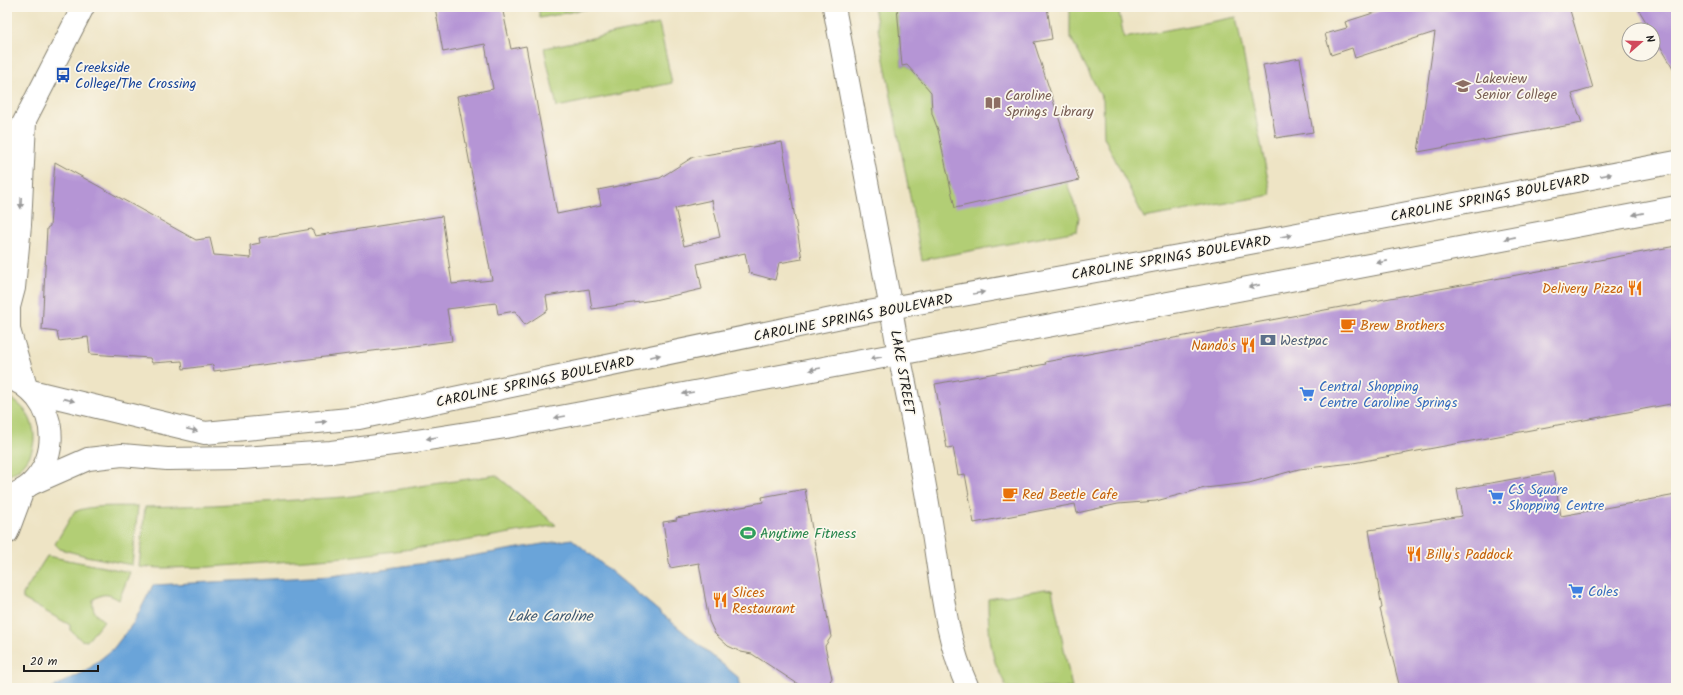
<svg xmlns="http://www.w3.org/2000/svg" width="1683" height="695" font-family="Kalam,sans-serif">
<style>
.green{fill:#b2ce74;stroke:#677548}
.water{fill:#6aa4d9;stroke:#43607a}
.building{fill:#b595d5;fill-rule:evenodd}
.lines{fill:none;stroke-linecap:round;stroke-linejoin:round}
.street-casing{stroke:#858070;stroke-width:24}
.secondary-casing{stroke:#858070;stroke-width:24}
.street{stroke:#fff;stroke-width:22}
.secondary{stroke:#fff;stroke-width:22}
.oneway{fill:#999}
.labels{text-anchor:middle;stroke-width:3.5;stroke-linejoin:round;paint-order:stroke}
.transit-label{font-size:14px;fill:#164399;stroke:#fbf7ec;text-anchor:start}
.education-label{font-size:14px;fill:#785e54;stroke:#fbf7ec;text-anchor:start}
.street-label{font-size:14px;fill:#1c1c1c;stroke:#fbf7ec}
.food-label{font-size:14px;fill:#c56008;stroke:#fbf7ec;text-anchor:start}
.service-label{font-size:14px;fill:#4e5e75;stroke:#fbf7ec;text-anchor:start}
.shop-label{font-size:14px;fill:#366cbe;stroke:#fbf7ec;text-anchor:start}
.leisure-label{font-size:14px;fill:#27864d;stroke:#fbf7ec;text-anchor:start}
.water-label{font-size:15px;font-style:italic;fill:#3f5971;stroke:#fbf7ec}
</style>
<rect width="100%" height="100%" fill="#fbf7ec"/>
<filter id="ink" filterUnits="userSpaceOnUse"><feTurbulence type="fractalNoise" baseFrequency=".025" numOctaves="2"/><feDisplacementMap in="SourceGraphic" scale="8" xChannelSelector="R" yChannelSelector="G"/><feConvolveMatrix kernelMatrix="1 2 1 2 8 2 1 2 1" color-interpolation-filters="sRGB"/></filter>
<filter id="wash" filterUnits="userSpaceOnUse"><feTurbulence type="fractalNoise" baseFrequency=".012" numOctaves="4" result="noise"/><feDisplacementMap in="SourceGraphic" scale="16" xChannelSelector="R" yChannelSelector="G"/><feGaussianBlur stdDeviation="0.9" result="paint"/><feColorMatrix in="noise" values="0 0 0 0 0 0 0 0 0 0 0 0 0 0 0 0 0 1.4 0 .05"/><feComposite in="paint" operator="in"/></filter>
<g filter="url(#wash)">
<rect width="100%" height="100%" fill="#eee4c5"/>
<!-- green -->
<g class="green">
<polygon points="538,7 596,7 540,18"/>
<polygon points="874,7 897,7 902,66 907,65 931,92 932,114 1067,183 1079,217 1077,231 922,260"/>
<polygon points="1070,7 1118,7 1124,38 1236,17 1271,195 1144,218 1104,137 1103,100 1070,36"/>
<polygon points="659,24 672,83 557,107 544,48"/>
<path d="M7,397C42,412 44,461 7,476Z"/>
<polygon points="496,475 556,525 436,546 346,557 209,567 163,568 139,567 145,507 214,505 345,497"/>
<path d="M138,506L132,565L86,556L60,549L55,544L74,512C92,504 118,507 138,506Z"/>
<path d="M47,556L130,572L119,600C109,594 103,592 93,600C91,610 97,616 104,621L87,641L81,640L70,630V625L23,599V594Z"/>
<path d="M1045,589L1052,590L1072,688H1007C1003,679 998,671 995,662C989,642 988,620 988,599Z"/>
</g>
<!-- water -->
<polygon class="water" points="572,539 739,678 741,688 51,688 86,671 113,649 134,622 153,585 331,576 454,559"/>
<g id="blocks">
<!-- building -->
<g class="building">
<path d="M435,7H502L511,49L526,46L557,214L601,205L598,190L660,178L693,157L782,142L802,259L779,263L775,280L749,273L745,253L697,264L702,289L654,300L592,309L589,289L546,296L548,310L525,325L515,311L498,314L496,303L447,309L452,341L214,371L213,365L183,369L182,361L152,363L150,358L90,354L88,337L59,341L57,332L42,330L47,228L50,226L55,162L196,240L210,238L214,255L251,258L250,245L260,243L259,238L312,229L315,236L442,216L452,284L492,280L457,96L493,89L485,44L443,52ZM712,200L720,237L684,246L675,208Z"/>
<polygon points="897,7 1047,7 1052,39 1034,42 1079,180 955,208 938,130 932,114 931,92 907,65 902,66"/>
<polygon points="1392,7 1569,7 1593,88 1572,94 1582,123 1418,152 1435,32 1355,58 1352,48 1331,55 1325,34 1347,28 1345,22"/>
<polygon points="1637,7 1676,7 1676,73 1653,34 1653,30 1651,30"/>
<polygon points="1300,58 1313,132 1276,138 1263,65"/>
<polygon points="1676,246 1676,403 1353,463 1299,469 1249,483 1205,488 1156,501 1118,504 1077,513 1075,504 974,523 965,474 958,475 953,447 947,448 935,384 1046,364 1045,362 1341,307"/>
<polygon points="1553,472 1561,516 1676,495 1676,688 1400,688 1380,609 1382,608 1369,530 1462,516 1457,489"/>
<polygon points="805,489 831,637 825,646 832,678 826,688 804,688 752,654 741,652 728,646 715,634 709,621 699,563 670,568 663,522 677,520 676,518 747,506 747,505 763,502 762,497"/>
</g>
</g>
</g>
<g filter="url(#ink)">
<use href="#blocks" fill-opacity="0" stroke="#858070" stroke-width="1"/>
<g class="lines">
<defs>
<g id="street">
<polyline points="834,7 891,309"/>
<polyline points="25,122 20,225 14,288 9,307 9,330 26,387"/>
<polyline points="7,155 83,7"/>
<path d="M899,354C911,412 923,470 932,528C941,581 945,638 968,688"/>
<polyline points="7,533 23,490"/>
</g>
<g id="secondary">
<polyline points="891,309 899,354"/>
<path d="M7,378C19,380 29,389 37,398C57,424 55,460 31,484C24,490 15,494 7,497"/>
<polyline points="31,391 205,433 359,418 846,316 1234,246 1676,162"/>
<polyline points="31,484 88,459 122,455 167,459 242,458 331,452 416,441 506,427 899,354 1676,207"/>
</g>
</defs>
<!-- street casing -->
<use href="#street" class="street-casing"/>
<!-- secondary casing -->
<use href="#secondary" class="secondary-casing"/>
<!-- street -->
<use href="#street" class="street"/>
<!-- secondary -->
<use href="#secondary" class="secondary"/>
</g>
<!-- one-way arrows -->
<defs><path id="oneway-solid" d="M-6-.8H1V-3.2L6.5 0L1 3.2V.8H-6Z"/></defs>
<g class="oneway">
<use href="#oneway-solid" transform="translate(1606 175) rotate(-11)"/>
<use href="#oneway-solid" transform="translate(21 203) rotate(92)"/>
<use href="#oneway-solid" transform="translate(1638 214) rotate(169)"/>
<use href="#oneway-solid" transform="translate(1286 236) rotate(-11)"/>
<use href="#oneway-solid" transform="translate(1510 238) rotate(169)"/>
<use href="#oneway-solid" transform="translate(1382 262) rotate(169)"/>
<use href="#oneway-solid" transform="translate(1254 286) rotate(169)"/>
<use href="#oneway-solid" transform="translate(979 293) rotate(-10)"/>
<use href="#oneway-solid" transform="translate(655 356) rotate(-12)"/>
<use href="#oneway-solid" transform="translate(876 358) rotate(170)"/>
<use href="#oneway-solid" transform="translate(815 369) rotate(170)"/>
<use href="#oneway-solid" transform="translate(688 393) rotate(170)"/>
<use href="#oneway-solid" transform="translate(69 400) rotate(13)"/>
<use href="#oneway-solid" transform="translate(560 417) rotate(170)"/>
<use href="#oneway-solid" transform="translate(321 422) rotate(-5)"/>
<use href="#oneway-solid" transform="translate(192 430) rotate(13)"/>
<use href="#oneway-solid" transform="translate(432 438) rotate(171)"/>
</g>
</g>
<!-- icons -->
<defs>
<symbol id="bus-bare" viewBox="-9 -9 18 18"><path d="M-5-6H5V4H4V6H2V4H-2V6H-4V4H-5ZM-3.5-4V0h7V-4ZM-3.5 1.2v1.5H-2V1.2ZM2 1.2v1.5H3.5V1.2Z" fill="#1a4fb4" stroke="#fbf7ec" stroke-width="2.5" paint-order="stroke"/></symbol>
<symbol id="school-bare" viewBox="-9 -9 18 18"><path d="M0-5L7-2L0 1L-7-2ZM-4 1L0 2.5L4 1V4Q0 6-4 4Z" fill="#8d6e63" stroke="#fbf7ec" stroke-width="2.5" paint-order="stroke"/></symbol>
<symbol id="library-bare" viewBox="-9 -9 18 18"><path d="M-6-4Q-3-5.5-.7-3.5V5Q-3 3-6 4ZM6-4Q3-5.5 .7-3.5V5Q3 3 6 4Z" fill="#8d6e63" stroke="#fbf7ec" stroke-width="2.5" paint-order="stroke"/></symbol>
<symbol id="restaurant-bare" viewBox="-9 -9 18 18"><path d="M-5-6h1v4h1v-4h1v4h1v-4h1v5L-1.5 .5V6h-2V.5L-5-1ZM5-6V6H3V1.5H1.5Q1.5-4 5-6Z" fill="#e8710a" stroke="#fbf7ec" stroke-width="2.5" paint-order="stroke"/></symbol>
<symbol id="cafe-bare" viewBox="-9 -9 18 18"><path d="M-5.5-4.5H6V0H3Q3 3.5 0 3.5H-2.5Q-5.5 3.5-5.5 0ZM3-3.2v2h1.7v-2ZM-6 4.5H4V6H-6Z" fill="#e8710a" stroke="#fbf7ec" stroke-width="2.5" paint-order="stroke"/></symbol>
<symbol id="bank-bare" viewBox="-9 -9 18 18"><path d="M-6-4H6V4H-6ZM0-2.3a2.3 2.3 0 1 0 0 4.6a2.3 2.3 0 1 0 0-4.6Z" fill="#5c6f8a" stroke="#fbf7ec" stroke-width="2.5" paint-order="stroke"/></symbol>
<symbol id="supermarket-bare" viewBox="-9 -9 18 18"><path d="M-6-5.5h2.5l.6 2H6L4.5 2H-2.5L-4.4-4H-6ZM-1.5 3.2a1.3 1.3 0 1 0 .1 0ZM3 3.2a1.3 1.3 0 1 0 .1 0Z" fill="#3f7fe0" stroke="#fbf7ec" stroke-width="2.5" paint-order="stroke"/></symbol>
<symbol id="stadium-bare" viewBox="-9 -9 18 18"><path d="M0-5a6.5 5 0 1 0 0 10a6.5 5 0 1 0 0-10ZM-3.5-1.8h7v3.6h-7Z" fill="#2e9e5b" stroke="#fbf7ec" stroke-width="2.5" paint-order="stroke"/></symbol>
</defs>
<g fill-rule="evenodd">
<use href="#bus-bare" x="52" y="64" width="22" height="22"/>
<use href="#school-bare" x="1452" y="75" width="22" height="22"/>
<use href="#library-bare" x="982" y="92" width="22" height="22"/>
<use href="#restaurant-bare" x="1624" y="277" width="22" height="22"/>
<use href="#cafe-bare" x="1337" y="314" width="22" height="22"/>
<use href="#bank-bare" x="1257" y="329" width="22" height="22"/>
<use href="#restaurant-bare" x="1237" y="334" width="22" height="22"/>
<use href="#supermarket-bare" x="1296" y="383" width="22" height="22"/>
<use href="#cafe-bare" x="999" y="483" width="22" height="22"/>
<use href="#supermarket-bare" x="1485" y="486" width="22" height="22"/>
<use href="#stadium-bare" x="737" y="522" width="22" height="22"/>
<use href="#restaurant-bare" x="1403" y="543" width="22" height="22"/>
<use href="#supermarket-bare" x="1565" y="580" width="22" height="22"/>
<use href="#restaurant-bare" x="709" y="589" width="22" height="22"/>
</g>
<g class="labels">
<!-- transit labels -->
<g class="transit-label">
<text x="75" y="72">Creekside<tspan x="75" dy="16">College/The Crossing</tspan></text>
</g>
<!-- education labels -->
<g class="education-label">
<text x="1475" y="83">Lakeview<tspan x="1475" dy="16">Senior College</tspan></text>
<text x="1005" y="100">Caroline<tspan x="1005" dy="16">Springs Library</tspan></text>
</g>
<!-- street labels -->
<g class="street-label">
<text transform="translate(1490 197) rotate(-11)" y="5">CAROLINE SPRINGS BOULEVARD</text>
<text transform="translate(1171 257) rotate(-10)" y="5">CAROLINE SPRINGS BOULEVARD</text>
<text transform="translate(853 317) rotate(-11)" y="5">CAROLINE SPRINGS BOULEVARD</text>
<text transform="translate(903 372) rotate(80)" y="5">LAKE STREET</text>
<text transform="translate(535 381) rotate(-12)" y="5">CAROLINE SPRINGS BOULEVARD</text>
</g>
<!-- food labels -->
<g class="food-label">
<text x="1623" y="293" text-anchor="end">Delivery Pizza</text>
<text x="1360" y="330">Brew Brothers</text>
<text x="1236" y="350" text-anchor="end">Nando's</text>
<text x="1022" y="499">Red Beetle Cafe</text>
<text x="1426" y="559">Billy's Paddock</text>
<text x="732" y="597">Slices<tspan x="732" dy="16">Restaurant</tspan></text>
</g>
<!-- service labels -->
<g class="service-label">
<text x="1280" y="345">Westpac</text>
</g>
<!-- shop labels -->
<g class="shop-label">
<text x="1319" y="391">Central Shopping<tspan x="1319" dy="16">Centre Caroline Springs</tspan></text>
<text x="1508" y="494">CS Square<tspan x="1508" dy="16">Shopping Centre</tspan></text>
<text x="1588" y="596">Coles</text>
</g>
<!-- leisure labels -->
<g class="leisure-label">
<text x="760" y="538">Anytime Fitness</text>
</g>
<!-- water labels -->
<g class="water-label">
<text x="550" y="621">Lake Caroline</text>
</g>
</g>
<!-- margin -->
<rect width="1683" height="695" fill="none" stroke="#fbf7ec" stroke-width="24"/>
<!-- north arrow -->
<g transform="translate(1641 42) rotate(70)"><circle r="19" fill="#fbf7ec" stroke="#a29f99"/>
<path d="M0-3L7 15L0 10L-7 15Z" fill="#d1495b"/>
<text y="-6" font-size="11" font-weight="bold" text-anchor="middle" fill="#1c1c1c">N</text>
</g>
<!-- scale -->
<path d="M24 665v6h74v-6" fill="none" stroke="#1c1c1c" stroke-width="2"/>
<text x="30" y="665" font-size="12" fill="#1c1c1c" stroke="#fbf7ec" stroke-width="3" paint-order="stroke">20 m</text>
</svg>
